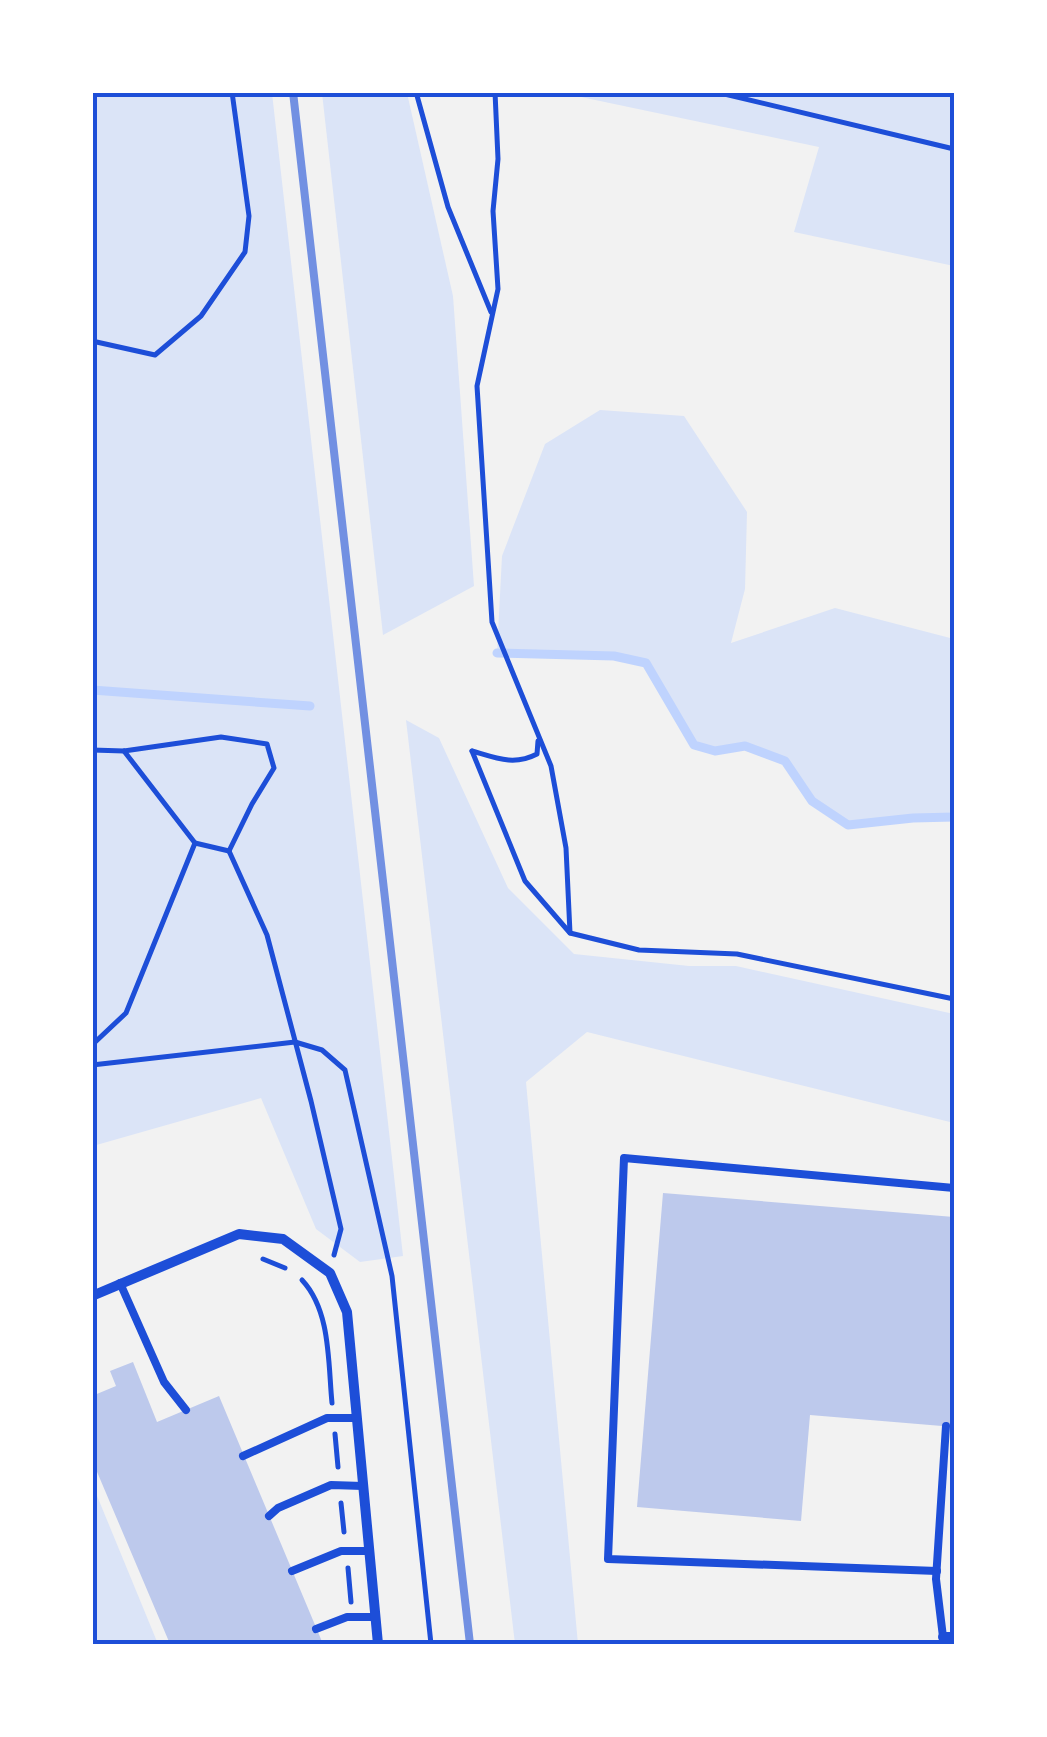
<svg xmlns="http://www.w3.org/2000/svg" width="1047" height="1737" font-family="Ubuntu,sans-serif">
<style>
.green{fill:#dbe4f7}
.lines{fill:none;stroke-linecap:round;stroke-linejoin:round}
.stream{stroke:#bfd3fe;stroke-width:9}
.building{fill:#bdc9ec}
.path{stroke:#1d4ed8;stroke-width:5}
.service{stroke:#1d4ed8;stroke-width:8}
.minor{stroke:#1d4ed8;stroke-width:10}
.rail{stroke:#7290e2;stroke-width:8}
.neatline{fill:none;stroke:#1d4ed8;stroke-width:4}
</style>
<rect width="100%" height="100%" fill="#f2f2f2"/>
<!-- green -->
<g class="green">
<polygon points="93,93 272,93 403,1256 360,1262 316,1229 261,1098 93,1146"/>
<polygon points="322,93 407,93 453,296 474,586 383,635"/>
<polygon points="562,93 954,93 954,266 794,232 819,147"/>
<polygon points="600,410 684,416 747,512 745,589 731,643 835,608 954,639 954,817 913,818 848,825 812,801 785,761 745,746 715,751 694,745 646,663 614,656 497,653 502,556 545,444"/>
<polygon points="406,720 439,738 508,888 574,954 689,966 736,966 954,1014 954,1123 587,1032 526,1082 578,1644 515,1644"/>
<polygon points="92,1486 93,1486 158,1644 93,1644"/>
</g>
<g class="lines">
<!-- stream -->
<g class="stream">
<polyline points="497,653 614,656 646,663 694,745 715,751 745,746 785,761 812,801 848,825 913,818 954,817"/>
<polyline points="92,690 310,706"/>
</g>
</g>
<!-- building -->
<g class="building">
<polygon points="663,1193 954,1217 954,1427 810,1415 801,1521 637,1507"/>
<polygon points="133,1362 157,1422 219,1396 323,1644 170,1644 92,1460 92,1396 116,1386 110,1371"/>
</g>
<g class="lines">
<!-- path -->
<g class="path">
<polyline points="416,92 448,207 491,312"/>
<polyline points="495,92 498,159 493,211 498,289 477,386 492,622 551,766 566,848 570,933"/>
<polyline points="716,92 954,149"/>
<polyline points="92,341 155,355 201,316 245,252 249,216 232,92"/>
<polyline points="92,750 124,751 221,737 267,744 274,768 252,804 229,851"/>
<polyline points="124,751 195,843"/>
<polyline points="472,751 525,881 570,933 639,950 737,954 954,999"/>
<path d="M472,751C496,758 514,766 537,754L538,741"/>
<polyline points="229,851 267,935 311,1101 341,1229 334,1255"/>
<polyline points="92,1045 126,1013 195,843 229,851"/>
<polyline points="92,1065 295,1042 322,1050 345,1070 392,1276 431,1644"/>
<polyline points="263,1259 285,1268"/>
<path d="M302,1280C331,1311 328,1363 332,1403"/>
<polyline points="335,1434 338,1467"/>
<polyline points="341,1503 344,1532"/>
<polyline points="348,1568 351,1602"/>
</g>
<!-- service -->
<g class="service">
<polyline points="120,1283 164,1382 186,1410"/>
<polyline points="243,1456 327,1418 357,1418"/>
<polyline points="269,1516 278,1508 331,1485 363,1486"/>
<polyline points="292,1571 341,1551 369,1551"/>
<polyline points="937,1571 608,1559 624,1158 954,1188"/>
<polyline points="316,1629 347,1617 375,1617"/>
<polyline points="943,1637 936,1579 946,1426"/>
</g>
<!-- minor -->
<g class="minor">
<polyline points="92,1296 239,1234 283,1239 330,1273 347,1312 378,1644"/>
<polyline points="943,1637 954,1637"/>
</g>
<!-- rail -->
<polyline class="rail" points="293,92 470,1644"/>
</g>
<!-- border -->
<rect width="1047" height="1737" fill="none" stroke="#ffffff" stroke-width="190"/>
<rect x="95" y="95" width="857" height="1547" class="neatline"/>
</svg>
